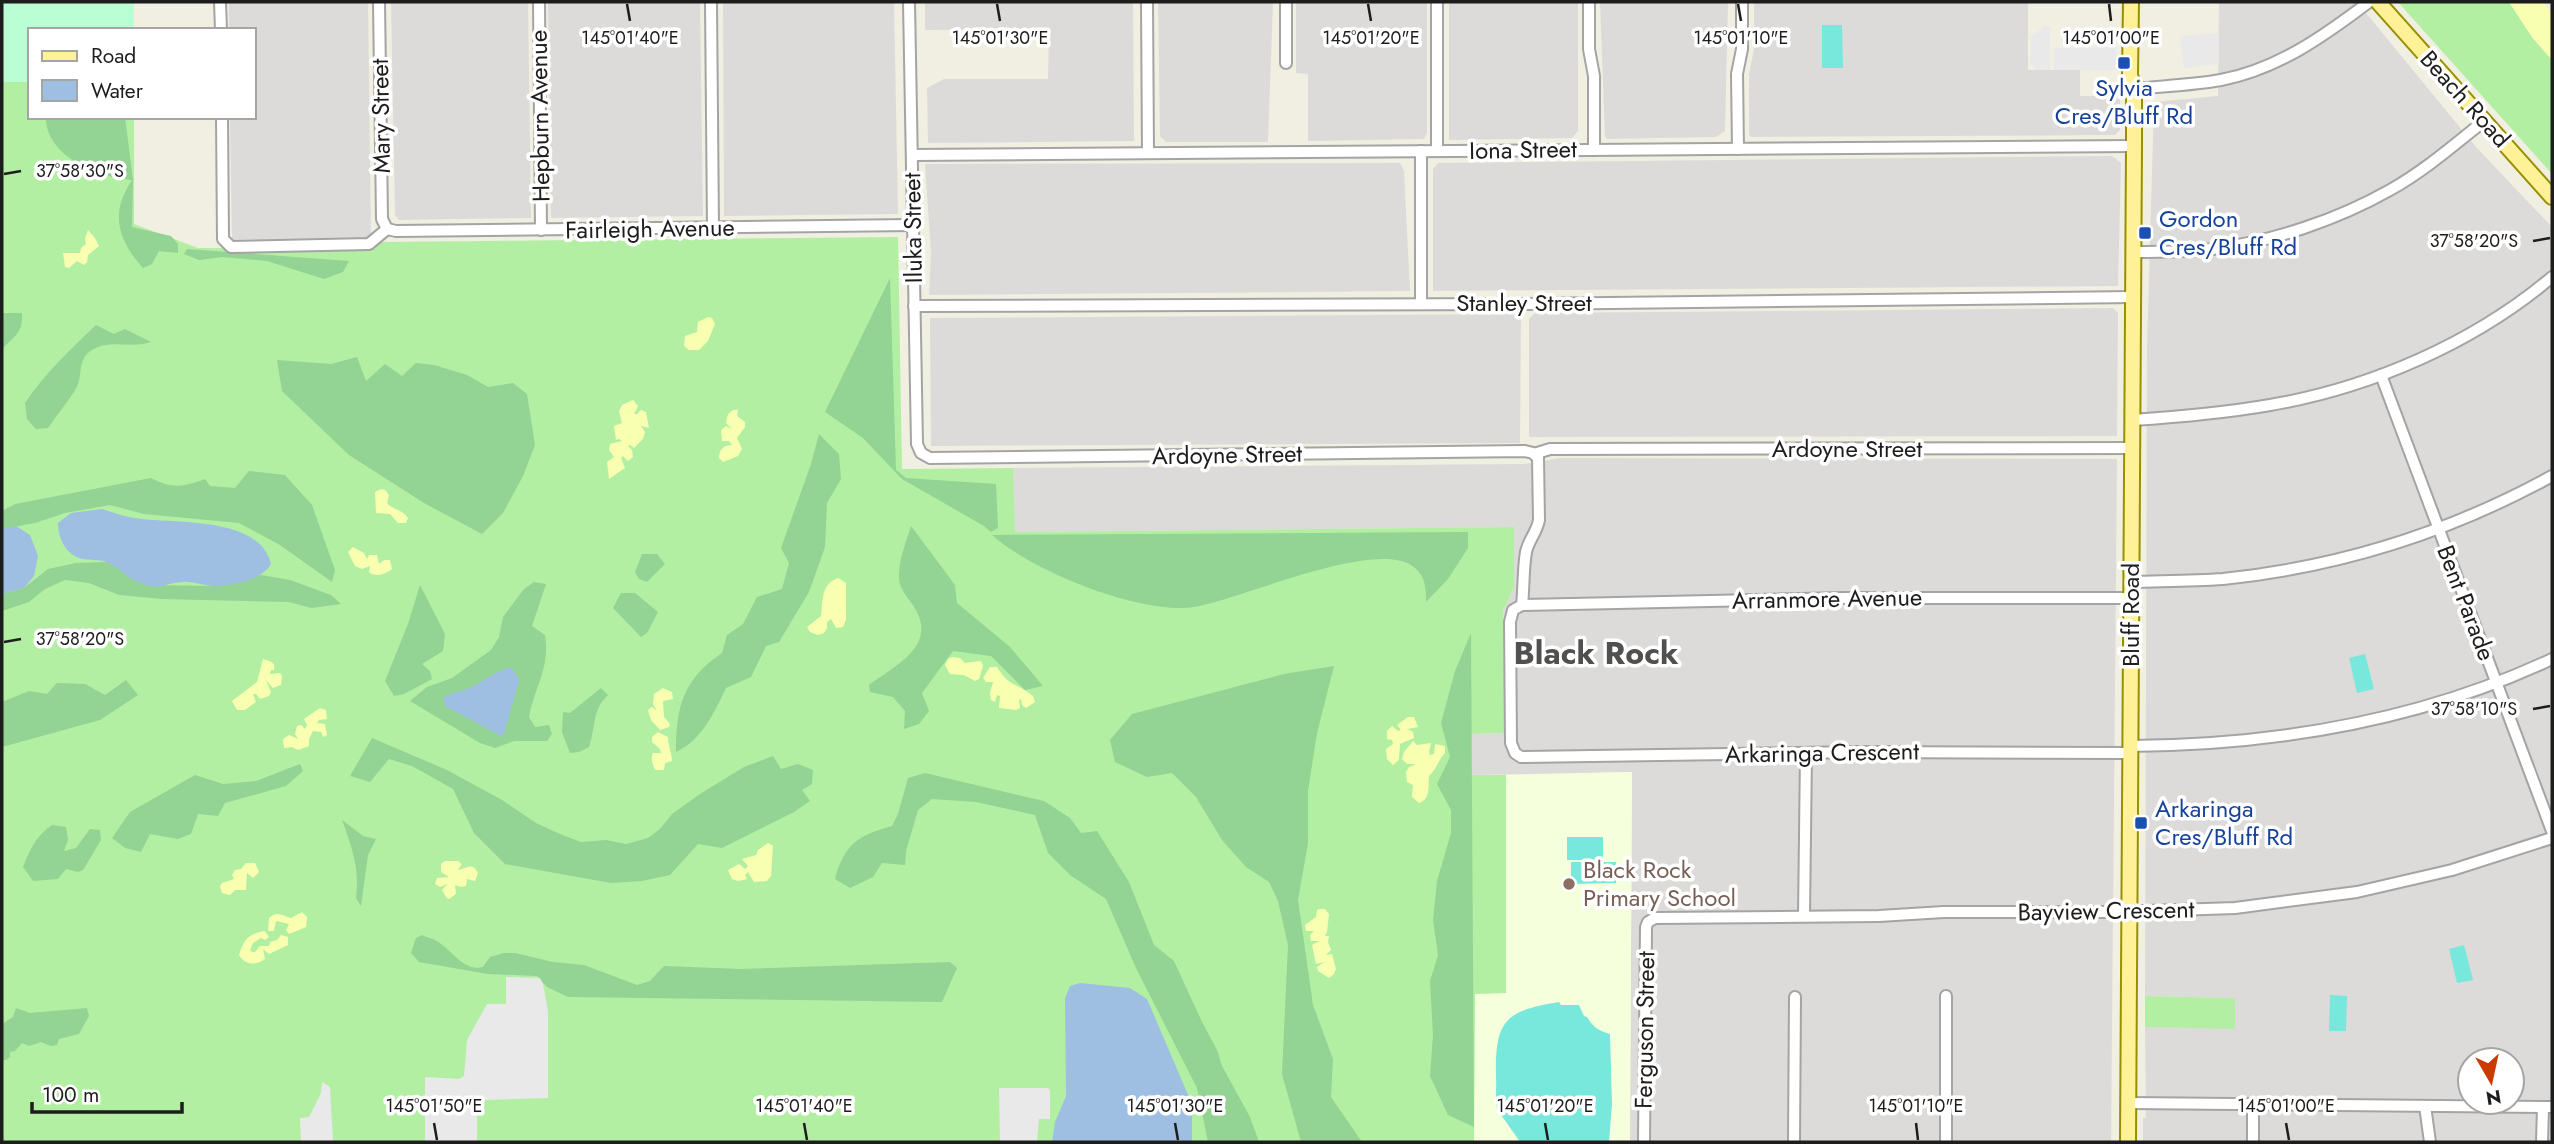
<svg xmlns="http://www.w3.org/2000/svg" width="2554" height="1144" font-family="Jost,sans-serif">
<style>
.residential{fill:#dcdbda;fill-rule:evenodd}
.education{fill:#f5ffdc}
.grass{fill:#b2efa3}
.forest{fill:#93d393}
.sand{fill:#f8ffb1}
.park{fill:#baffd4}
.pitch{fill:#78e7dc}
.parking{fill:#e9e9e9}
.water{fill:#9ebfe2}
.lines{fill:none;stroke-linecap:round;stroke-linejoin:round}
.minor-casing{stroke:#a4a4a4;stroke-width:14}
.major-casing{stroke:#979100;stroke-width:18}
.minor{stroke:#fff;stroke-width:10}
.major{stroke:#fff198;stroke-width:14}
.ticks{fill:none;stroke:#1d1d1d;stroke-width:2.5}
.transit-dot{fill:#1a4fb4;stroke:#fff;stroke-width:2.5}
.education-dot{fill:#8d6e63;stroke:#fff;stroke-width:2.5}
.labels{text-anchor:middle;stroke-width:7;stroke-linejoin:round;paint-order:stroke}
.transit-label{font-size:24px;fill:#164399;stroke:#fff;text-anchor:start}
.street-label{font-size:24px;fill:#1d1d1d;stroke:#fff}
.education-label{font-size:24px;fill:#785e54;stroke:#fff;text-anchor:start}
.district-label{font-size:32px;font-weight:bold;fill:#505050;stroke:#fff}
.ticks-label{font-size:18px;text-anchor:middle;fill:#1d1d1d;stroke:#fff;stroke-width:7;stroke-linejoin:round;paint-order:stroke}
</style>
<rect width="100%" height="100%" fill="#f0efe2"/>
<!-- residential -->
<g class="residential">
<polygon points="229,2 368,2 371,238 232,240 230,117 254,117 254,30 229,30"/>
<polygon points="391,2 528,2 531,218 399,220 395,215"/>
<polygon points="548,2 700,2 703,216 551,218"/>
<polygon points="723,2 894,2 898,214 724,216"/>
<polygon points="925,2 1133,2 1134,141 928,143 927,88 944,79 1048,79 1049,29 925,30"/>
<polygon points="1158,2 1273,2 1268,142 1166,142 1160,136"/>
<polygon points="1296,2 1427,2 1427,133 1424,139 1308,141 1308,74 1296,73"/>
<polygon points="1449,2 1578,2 1578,131 1572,138 1449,140"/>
<polygon points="1600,2 1728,2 1725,131 1716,137 1607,139 1605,137"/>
<polygon points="1754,2 2028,2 2028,70 2080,70 2080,96 2120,96 2120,130 2115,135 1752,137 1749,135 1749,74 1754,49"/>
<path d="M2219,2H2357L2476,147L2552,227V1142H2143V1118H2146L2145,1027L2235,1028V998L2145,996L2147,348L2154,102L2218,96ZM2470,1060H2512V1102H2470Z"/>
<polygon points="2112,156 2121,163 2118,286 1433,291 1433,169 1438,163"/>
<polygon points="1400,163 1404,171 1410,291 929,295 931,253 925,164"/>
<polygon points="2113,308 2118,313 2117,436 1529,437 1529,319 1535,313"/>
<polygon points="1521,314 1520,443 931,446 930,318"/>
<polygon points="1560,458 2117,459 2111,1142 1630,1142 1632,772 1470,775 1471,734 1505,733 1503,611 1514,588 1513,527 1014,532 1013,468 1524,464"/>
</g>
<!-- education -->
<polygon class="education" points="1632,772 1630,1142 1474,1142 1475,994 1506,993 1506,775"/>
<!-- grass -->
<g class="grass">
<polygon points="2398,2 2509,2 2532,37 2552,60 2552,174"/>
<polygon points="2,82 30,82 30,117 134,117 134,224 198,248 374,249 381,242 898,237 902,469 1013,468 1015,532 1514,527 1514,588 1503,611 1505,733 1471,734 1470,775 1506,775 1506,993 1475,994 1474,1142 2,1142"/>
<polygon points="2145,996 2235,998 2235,1029 2145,1027"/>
</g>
<!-- forest -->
<g class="forest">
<path d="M46,117H125L133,180L132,227L171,236L178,244V253L159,251L152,264L143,268C117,239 110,213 132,180C99,178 45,156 46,117Z"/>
<polygon points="187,249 349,261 343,272 324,279 267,261 222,257 199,260 184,254"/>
<polygon points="890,278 896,470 906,478 996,484 998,528 991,532 984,526 902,479 863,438 825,412"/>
<path d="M2,313H22C23,336 13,335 2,350Z"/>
<path d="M96,325L114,334L125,329L151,342C133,348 115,341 98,347C73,357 86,375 74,392C66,404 56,416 48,428L36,429L27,419L25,403C45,373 70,350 96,325Z"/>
<polygon points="357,357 366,381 385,364 402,376 416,363 434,365 467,375 488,387 513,383 527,394 535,445 523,476 503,513 482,534 424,503 349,455 282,391 277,360 331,364"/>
<path d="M819,434L839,454L841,479L827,503L825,547L809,592L779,642L766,646L751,677L726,688C714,713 702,740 676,752C676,707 683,679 722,653L727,635L743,624L757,597L782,589L789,563L781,548L811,464Z"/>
<path d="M249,471L285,475L312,505L335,570L332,582L280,545L239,523L144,514L110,505L65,513L35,523L2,529V511L15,504L151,478C172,489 184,487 205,479L210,486L235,488Z"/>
<path d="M911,526L955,585L957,603L1010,647L1043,686L1025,690L991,656L953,651L922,693L929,711L919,724L904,729L905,711L893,697L870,692L869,685C893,667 935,648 917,612C912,601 900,592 899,579C898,562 906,542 911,526Z"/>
<path d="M1468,532V548L1448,579L1426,602C1426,590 1426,577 1415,568C1380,536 1239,600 1194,607C1140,615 1032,571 992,535Z"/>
<polygon points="642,554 657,554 665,564 647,582 639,579 635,572"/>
<polygon points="108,562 148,585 213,586 261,575 290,580 331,595 341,604 311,608 289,602 162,599 119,595 89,583 65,580 45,589 29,602 2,611 2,594 24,588 48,569 76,563"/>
<path d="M534,582L546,584L532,626L545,635C550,670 535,685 529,717L535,727L549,725L552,734L547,741H514L495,748L480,743L410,701L427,687L452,678L491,650L499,637L503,617L524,589Z"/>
<polygon points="420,585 445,634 443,651 422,664 430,671 432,679 404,694 394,696 385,681 408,624"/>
<polygon points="621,593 635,593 658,612 647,633 641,637 613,608"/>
<polygon points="1471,633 1474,1127 1448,1115 1430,1076 1433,1035 1430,981 1438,955 1433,920 1437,881 1451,833 1451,810 1437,784 1450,757 1441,723 1455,671"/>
<polygon points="1334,666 1317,733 1308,791 1308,843 1298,900 1313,1005 1333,1059 1331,1097 1362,1142 1301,1142 1282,1074 1288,945 1278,901 1269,882 1246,867 1222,840 1196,797 1172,773 1147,777 1115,762 1110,740 1132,714 1284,674"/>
<polygon points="126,680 138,695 100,720 2,747 2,702 29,691 47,694 57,683 85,684 105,695"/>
<path d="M601,688L608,695C592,709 596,727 589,747L579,752L570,753L562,732L563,712L570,713Z"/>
<polygon points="372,738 447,770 502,800 536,823 560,834 581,842 606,840 626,844 648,838 660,829 672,814 700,794 744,767 773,756 781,769 798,764 813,770 812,784 802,790 810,801 794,812 722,848 698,844 670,875 642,881 611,883 505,864 474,833 453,789 412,766 389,759 370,782 350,776"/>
<polygon points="300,764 303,771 286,786 225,803 218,816 198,814 191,834 178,839 150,834 141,852 125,848 112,838 130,812 195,775 223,784 256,781"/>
<path d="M925,773L1044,801L1070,818L1081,833L1097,831L1129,882L1154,945L1174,961L1202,1022L1217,1050L1222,1066L1250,1117L1259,1142H1208L1197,1088L1136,968L1106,899L1070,875L1048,853L1035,815L976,802L932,799L918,810L906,851L905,865L882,863L873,877L850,888L835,879C844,844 859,835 892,826L898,814L908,778Z"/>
<path d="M342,820L363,836L376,839L368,855L361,906L356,898C360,870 352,847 342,820Z"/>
<path d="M52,825L66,827L68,840L64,851L76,848L90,829L100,830L101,840L83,870L78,872L66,869L58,879L33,881L23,867C30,849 36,836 52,825Z"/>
<path d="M422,935C428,938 433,938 438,942C453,951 464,972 483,967L490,957L504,953H515L553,962L584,965L637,985L650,981L664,966L741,969L950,962L957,968L942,1002L568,997L547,987L537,976L488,974L419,962L411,953L416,938Z"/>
<polygon points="16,1008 30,1013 87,1008 89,1016 79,1034 59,1039 57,1045 51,1046 41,1042 29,1046 22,1043 15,1051 10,1052 10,1057 6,1060 3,1060 2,1024 13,1017"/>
</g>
<!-- sand -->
<g class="sand">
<polygon points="2509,2 2542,2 2552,13 2552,60 2532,37"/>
<polygon points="88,230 95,238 99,246 88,255 87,262 84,265 77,261 69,268 65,267 63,253 80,253 81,248 86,244 85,238"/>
<polygon points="708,317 712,318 715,324 708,341 699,350 689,350 684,346 685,336 697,332 698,322"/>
<polygon points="633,400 638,406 634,414 637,414 641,410 646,412 649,428 641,426 645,432 643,439 634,448 630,445 628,446 632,450 633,457 628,461 623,456 621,458 625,468 609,479 607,462 614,457 609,450 610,444 622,441 619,439 616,440 614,426 622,423 619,411 622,405"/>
<path d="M733,410H738L737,416L745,422V427L737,438L742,449L738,456L723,462L719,458C719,449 724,445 732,445L729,441H722L721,430L726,426L732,429L726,423L728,414Z"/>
<path d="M381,489L385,490L389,495L387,503C393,510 402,509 408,518L406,523H398L390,514L376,513L375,492Z"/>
<path d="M353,547L364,553L367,559L369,555H377L379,564L384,560H390L392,569C386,574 375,578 369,572L370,566L362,569L355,566L348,552Z"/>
<path d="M838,578L846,583V620L843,627L836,628L831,619L827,622V628L824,633L818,635L810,632L807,627L821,616C823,600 821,584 838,578Z"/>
<polygon points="952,657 960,658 965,663 981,661 983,666 979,679 975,681 964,675 950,674 945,665 948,659"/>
<path d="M263,659C270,661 276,662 274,670H271L270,674L280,673L282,676L281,685L273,688L266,680L271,692L269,696L260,699L256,694H253L256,702L245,710H237L232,701L257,682Z"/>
<path d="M990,667H997C1008,686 1018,684 1033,696L1035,702L1026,708L1022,705L1021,699L1019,700L1020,708L1016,710L999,708L1000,696L997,695L995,702L991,700L990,693L993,682H986L983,678Z"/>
<polygon points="663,688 672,692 673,699 663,701 664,717 670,724 669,727 660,730 651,720 648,710 652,707 657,711 653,704 654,694"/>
<polygon points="320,708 326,710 327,719 319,720 317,723 325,724 327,735 323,737 321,732 313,731 309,739 309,746 298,750 292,747 284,748 283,739 289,735 298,739 295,734 297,726 301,725 305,729 307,725 304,719"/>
<polygon points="1408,717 1414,717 1418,727 1407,729 1413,732 1414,738 1400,744 1399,760 1393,765 1387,759 1386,749 1393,744 1392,740 1387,739 1387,731 1392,726 1398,731 1401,730 1397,725"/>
<path d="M658,732L668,737C668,746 672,754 672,761L665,763L664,770H655C653,765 650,758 653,753H661L660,749L652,742V737Z"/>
<path d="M1413,741L1417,745L1431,743L1429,752L1430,755L1434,754L1435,744L1445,746V753C1438,760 1437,769 1429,776C1428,786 1431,799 1419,803L1412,797L1413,785L1407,782L1406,772L1409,767L1416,764H1407L1402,759L1404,752Z"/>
<polygon points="768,843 773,846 771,876 767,881 754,882 748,872 745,875 747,879 738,881 732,879 728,870 739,864 745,869 748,866 742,859 756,855 758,850"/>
<path d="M445,861H458L462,864L458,870C466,869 472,861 478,873L475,881L467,879L466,886L461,887L455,885L456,894L449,899L446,897L442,890L447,884L440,887L435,884L437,878L449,877L441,872V864Z"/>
<polygon points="246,863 255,863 259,872 253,878 247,873 246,890 235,890 230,895 222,893 220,886 222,883 234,879 232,875 235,870 241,869"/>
<polygon points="1320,909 1325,909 1329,914 1327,932 1325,936 1329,936 1328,942 1331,950 1326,955 1332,954 1336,969 1334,974 1329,978 1318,971 1317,967 1324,962 1316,964 1312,945 1319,941 1311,941 1310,935 1314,931 1306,931 1305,925 1316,917 1317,910"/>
<path d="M302,912L307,917L306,927L289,934L286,930L289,924L276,921L274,931H268L269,918C277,910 283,916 291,918Z"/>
<path d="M265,931L269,937L265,940L261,938L253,943L250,950L252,952H255L260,946H269L270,942L277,940L281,935L288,937V945L269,954L263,949L265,959C256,966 245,965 239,955C244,940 247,934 265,931Z"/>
</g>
<!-- park -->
<polygon class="park" points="2,2 134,2 134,30 30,30 30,82 2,82"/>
<!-- pitch -->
<g class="pitch">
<polygon points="1822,25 1842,25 1843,68 1822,68"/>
<polygon points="2365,654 2374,689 2357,693 2349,658"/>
<rect x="1567" y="837" width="36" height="23"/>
<polygon points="1571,862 1616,862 1616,883 1571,884"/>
<polygon points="2464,945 2473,980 2457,983 2449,949"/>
<polygon points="2330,995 2347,996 2346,1031 2329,1031"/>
<path d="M1559,1002L1561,1005H1579L1584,1016L1587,1017C1593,1027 1599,1031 1610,1034L1612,1104L1609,1142H1520C1513,1131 1504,1120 1498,1110C1494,1102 1497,1087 1496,1077C1495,1021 1504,1011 1559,1002Z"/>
</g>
<!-- parking -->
<g class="parking">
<polygon points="2044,26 2050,26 2050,70 2034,70 2034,65 2030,64 2031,35 2034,35"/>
<polygon points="2219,33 2219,64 2184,68 2180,36"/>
<polygon points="2116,47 2117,70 2054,70 2054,48"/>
<polygon points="506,977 540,978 543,984 548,1011 548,1098 486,1100 477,1105 477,1142 425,1142 425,1077 459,1079 464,1076 467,1040 487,1004 506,1004"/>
<polygon points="322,1082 330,1087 333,1142 301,1142 300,1118 309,1117 321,1093"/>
<polygon points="999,1088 1048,1088 1050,1091 1050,1119 1039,1119 1037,1142 1000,1142"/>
</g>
<!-- water -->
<g class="water">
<path d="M102,509C112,512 123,516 134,518C171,524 260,515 271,564C261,581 233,585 213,586C203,586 192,581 182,582C164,583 160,591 140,583C128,579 120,568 109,563C102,559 91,561 83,559C66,556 58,538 58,523L71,513Z"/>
<polygon points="16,526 30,535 38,556 34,576 24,588 2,594 2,529"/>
<path d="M510,667L515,672L519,681L503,737L445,706L443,698C453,692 459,692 469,688C482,683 493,672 510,667Z"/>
<polygon points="1080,983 1130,988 1147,999 1192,1104 1192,1142 1052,1142 1055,1122 1066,1096 1065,998 1070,986"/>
</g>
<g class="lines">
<defs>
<g id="minor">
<polyline points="220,2 221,30"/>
<polyline points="379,2 382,219 387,229"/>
<polyline points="539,2 541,230"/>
<polyline points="711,2 713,228"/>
<polyline points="909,2 917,444 921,453 930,458 1525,451 1533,453 1538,458"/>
<polyline points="1147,2 1148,153"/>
<polyline points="1589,2 1589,49 1594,76 1594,150"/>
<polyline points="1286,63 1286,2"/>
<path d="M2134,89C2163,86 2193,85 2221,80C2278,69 2324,36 2369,2"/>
<polyline points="222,117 223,239 231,247 369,244 387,229"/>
<polyline points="1738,149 1737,74 1742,49 1742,2"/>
<polyline points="1437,151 1437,2"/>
<polyline points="912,155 2134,146"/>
<polyline points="387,229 396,231 913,225"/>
<path d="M2134,252C2160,252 2187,252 2213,249C2274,241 2337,220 2390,190C2424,171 2454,145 2484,121"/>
<polyline points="1421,303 1421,151"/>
<polyline points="914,306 1525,304 2133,297"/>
<polyline points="2381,375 2552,831"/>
<path d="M2132,420C2178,417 2224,413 2270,405C2370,388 2474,343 2552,277"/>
<polyline points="1534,454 1550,449 2133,448"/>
<path d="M1538,458L1539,520C1537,532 1528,541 1526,552C1523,569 1524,587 1522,605L1513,610L1510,622L1511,743L1515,753L1521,757L1859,752L2131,753"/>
<path d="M2132,582C2162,581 2192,581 2223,579C2339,567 2450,532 2552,476"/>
<polyline points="1522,605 1845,598 2132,598"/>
<path d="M2130,746C2275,745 2420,721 2552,659"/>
<polyline points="1804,916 1806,753"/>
<polyline points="2128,1103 2552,1107"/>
<polyline points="2425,1106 2430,1142"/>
<polyline points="1644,1142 1646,927 1648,922 1655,918 1879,916 1944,912 2116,912 2235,908 2357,892 2452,870 2552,838"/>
<polyline points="1794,1142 1795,997"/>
<polyline points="1946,1142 1946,996"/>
<polyline points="2253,1142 2253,1103"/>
<polyline points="2542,1142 2543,1107"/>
</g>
<g id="major">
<polyline points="2378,2 2552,197"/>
<polyline points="2128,1142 2134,146 2134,89 2130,75 2131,2"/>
</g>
</defs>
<!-- minor casing -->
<use href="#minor" class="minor-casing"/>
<!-- major casing -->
<use href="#major" class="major-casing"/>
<!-- minor -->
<use href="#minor" class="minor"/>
<!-- major -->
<use href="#major" class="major"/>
</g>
<!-- ticks -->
<path class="ticks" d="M627,4L630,21M997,4L1000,21M1368,4L1371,21M1738,4L1741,21M2109,4L2111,21M4,174L21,171M2533,241L2550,238M4,642L21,639M2533,709L2550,706M434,1123L437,1140M804,1123L807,1140M1175,1123L1178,1140M1545,1123L1548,1140M1916,1123L1918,1140M2286,1123L2289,1140"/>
<!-- markers -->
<g class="transit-dot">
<rect x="2117" y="56" width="14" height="14" rx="3.5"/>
<rect x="2138" y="226" width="14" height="14" rx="3.5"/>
<rect x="2134" y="816" width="14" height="14" rx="3.5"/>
</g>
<circle class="education-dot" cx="1569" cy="884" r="7"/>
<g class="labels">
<!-- transit labels -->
<g class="transit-label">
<text x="2124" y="96" text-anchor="middle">Sylvia<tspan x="2124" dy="28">Cres/Bluff Rd</tspan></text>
<text x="2159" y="227">Gordon<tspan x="2159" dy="28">Cres/Bluff Rd</tspan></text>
<text x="2155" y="817">Arkaringa<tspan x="2155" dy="28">Cres/Bluff Rd</tspan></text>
</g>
<!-- street labels -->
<g class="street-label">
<text transform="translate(2465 99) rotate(48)" y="8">Beach Road</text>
<text transform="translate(381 116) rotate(-91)" y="8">Mary Street</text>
<text transform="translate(540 116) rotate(-91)" y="8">Hepburn Avenue</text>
<text transform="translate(1523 150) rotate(-1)" y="8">Iona Street</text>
<text transform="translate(913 228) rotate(-91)" y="8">Iluka Street</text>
<text transform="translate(650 229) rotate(-1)" y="8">Fairleigh Avenue</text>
<text x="1524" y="311">Stanley Street</text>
<text x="1847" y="457">Ardoyne Street</text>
<text transform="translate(1227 455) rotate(-1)" y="8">Ardoyne Street</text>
<text transform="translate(1827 599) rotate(-1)" y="8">Arranmore Avenue</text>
<text transform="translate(2466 603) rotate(69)" y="8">Bent Parade</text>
<text transform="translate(2131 615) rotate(-90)" y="8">Bluff Road</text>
<text transform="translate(1822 753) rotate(-1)" y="8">Arkaringa Crescent</text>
<text transform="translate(2106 911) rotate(-1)" y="8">Bayview Crescent</text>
<text transform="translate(1645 1030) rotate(-89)" y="8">Ferguson Street</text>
</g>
<!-- education labels -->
<g class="education-label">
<text x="1583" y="878">Black Rock<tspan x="1583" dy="28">Primary School</tspan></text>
</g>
<!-- district labels -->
<g class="district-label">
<text x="1596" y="664">Black Rock</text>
</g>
</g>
<g class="ticks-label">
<text x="630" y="44">145°01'40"E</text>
<text x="1000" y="44">145°01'30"E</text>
<text x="1371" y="44">145°01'20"E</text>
<text x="1741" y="44">145°01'10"E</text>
<text x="2111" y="44">145°01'00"E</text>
<text x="80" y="177">37°58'30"S</text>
<text x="2474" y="247">37°58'20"S</text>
<text x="80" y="645">37°58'20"S</text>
<text x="2474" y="715">37°58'10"S</text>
<text x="434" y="1112">145°01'50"E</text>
<text x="804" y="1112">145°01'40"E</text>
<text x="1175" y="1112">145°01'30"E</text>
<text x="1545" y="1112">145°01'20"E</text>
<text x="1916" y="1112">145°01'10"E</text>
<text x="2286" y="1112">145°01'00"E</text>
</g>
<!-- border -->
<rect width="2554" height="1144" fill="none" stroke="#1d1d1d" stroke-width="7"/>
<!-- legend -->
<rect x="28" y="28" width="228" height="91" fill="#ffffff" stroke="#a5a5a5" stroke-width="2"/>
<rect x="42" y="51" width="35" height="10" fill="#fff198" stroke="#a5a5a5" stroke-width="2"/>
<text x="91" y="63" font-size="21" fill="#1d1d1d">Road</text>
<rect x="42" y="80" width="35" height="21" fill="#9ebfe2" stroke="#a5a5a5" stroke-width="2"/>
<text x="91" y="98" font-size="21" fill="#1d1d1d">Water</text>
<!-- north arrow -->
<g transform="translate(2491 1081) rotate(171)"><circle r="33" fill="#ffffff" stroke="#a5a5a5" stroke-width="2"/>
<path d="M0-5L12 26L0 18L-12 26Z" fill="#cb3b00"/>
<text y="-10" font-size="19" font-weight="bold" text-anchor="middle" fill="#1d1d1d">N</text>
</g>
<!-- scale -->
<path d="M32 1102v10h150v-10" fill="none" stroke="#1d1d1d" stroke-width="3.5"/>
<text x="42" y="1102" font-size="21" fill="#1d1d1d" stroke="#ffffff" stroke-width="5" paint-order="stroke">100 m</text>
</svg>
